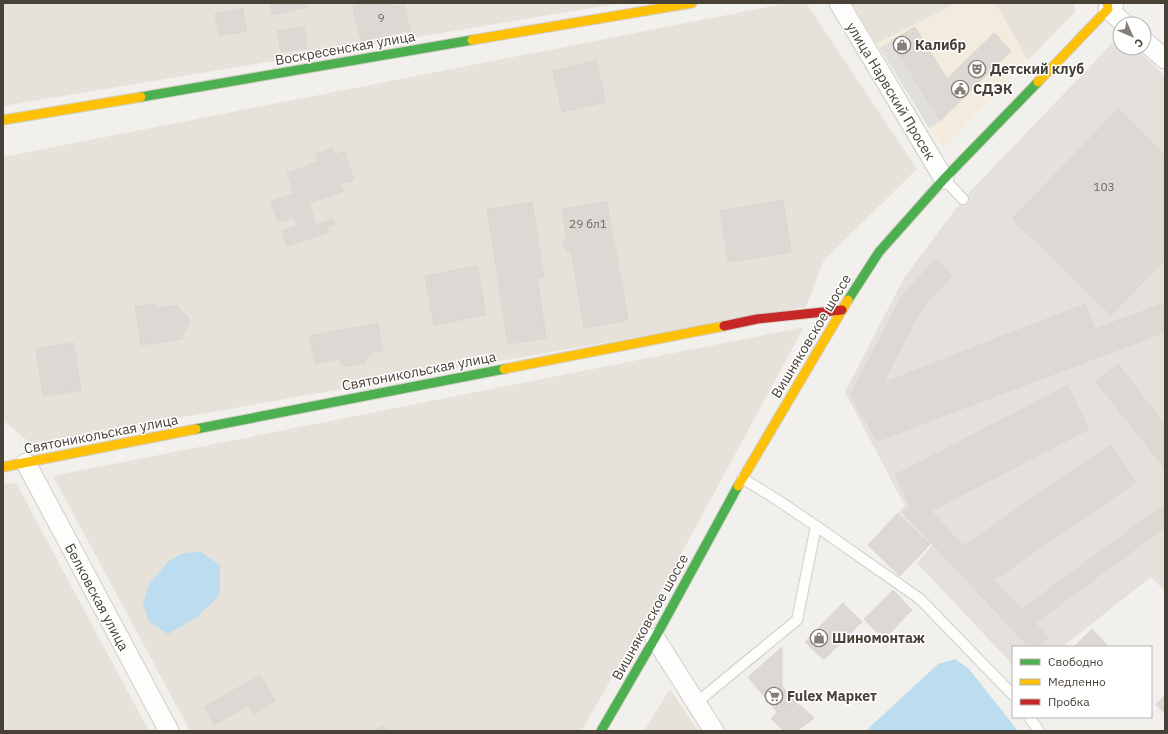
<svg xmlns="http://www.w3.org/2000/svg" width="1168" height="734" font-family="'IBM Plex Sans',sans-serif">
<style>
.residential{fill:#e6e2d9}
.commercial{fill:#f4ebdf}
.industrial{fill:#e4e0db}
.parking{fill:#e1dfdb}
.water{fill:#bcdcf0}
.building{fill:#dcd9d4;stroke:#dad7d1}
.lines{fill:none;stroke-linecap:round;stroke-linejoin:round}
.lane-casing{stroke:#d0cec9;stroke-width:12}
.street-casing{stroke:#d0cec9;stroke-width:21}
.fast-casing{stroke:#d1cdc3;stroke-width:11}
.slow-casing{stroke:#d1cdc3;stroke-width:11}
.jam-casing{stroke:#d1cdc3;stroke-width:11}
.lane{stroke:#fdfdfc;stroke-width:10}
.street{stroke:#fdfdfc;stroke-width:19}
.fast{stroke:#4caf50;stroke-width:9}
.slow{stroke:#ffc107;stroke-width:9}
.jam{stroke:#c62828;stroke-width:9}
.labels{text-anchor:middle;stroke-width:3;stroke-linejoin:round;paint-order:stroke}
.number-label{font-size:12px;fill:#6e685f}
.poi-label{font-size:14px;font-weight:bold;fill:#484137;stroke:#fff;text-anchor:start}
.street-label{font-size:14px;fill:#484137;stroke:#fff}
</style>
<rect width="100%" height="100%" fill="#f2f0ec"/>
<!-- residential -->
<g class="residential">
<polygon points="3,3 622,3 3,106"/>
<polygon points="788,3 806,3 917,169 824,260 806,307 31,444 3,420 3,157"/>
<polygon points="852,3 957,3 876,44"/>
<polygon points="995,3 1074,3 1076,11 1028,60"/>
<polygon points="804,327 640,630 581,731 190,731 53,476"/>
<polygon points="16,483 149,731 3,731 3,484"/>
<polygon points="670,689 698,731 644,731"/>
</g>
<!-- commercial -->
<polygon class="commercial" points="957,3 995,3 1028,60 943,149 876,44"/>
<!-- industrial -->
<polygon class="industrial" points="1120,35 1120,48 1135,48 1165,76 1165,591 1151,577 1062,647 1013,647 1013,665 917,563 932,545 899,512 905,506 845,392 904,278 963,199"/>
<!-- parking -->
<polygon class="parking" points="891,41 940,121 929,128 880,48"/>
<!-- water -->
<g class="water">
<polygon points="201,552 220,565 220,595 197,617 168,634 149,622 143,603 149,584 169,561 183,553"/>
<polygon points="955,659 969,669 1018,731 867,731 870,727 938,664"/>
</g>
<!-- building -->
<g class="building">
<polygon points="270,3 306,3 307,7 273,15"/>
<polygon points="366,3 394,3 395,7 404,5 410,30 361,41 353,6"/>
<polygon points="243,8 247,31 219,36 215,14"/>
<polygon points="304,27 307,48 281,52 277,31"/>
<polygon points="915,27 947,79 994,33 1011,51 940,121 891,41"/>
<polygon points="596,61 606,102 562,112 553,71"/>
<polygon points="1118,109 1165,155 1165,259 1111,315 1012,219"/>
<polygon points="333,148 335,155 345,151 354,180 340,184 343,192 309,203 316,225 333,219 335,224 327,227 329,232 287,246 282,231 297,226 294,217 278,222 271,201 294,194 287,173 318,162 315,154"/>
<polygon points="783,200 791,252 728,262 720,211"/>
<polygon points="607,201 628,320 584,328 571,251 567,252 566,248 564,248 562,240 567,239 562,209"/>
<polygon points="532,202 544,277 537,278 546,338 508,344 487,209"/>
<polygon points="936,259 952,275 920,311 883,383 1085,304 1095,329 1165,303 1165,332 877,441 851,395 901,297"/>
<polygon points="477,266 486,315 434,325 425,276"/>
<polygon points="155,304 156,308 176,305 190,320 182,339 141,345 135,306"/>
<polygon points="378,323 383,350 370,353 365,363 345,367 338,359 315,364 310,336"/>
<polygon points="74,343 81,390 43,396 36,349"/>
<polygon points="1118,364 1165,425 1165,469 1096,381"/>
<polygon points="1067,386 1089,429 931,511 963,546 1110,445 1136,482 994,580 1022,609 1165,504 1165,527 1035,623 1049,638 1038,647 1029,647 903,513 910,506 895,475"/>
<polygon points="898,513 930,544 900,576 868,545"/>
<polygon points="893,590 912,610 884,639 864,619"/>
<polygon points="843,603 862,622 824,660 805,642"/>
<polygon points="1092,629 1109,647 1074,647"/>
<polygon points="782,647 782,686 798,705 777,712 748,677"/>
<polygon points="260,675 275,701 254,714 249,705 214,725 204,707"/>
<polygon points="1165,695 1165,714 1156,704"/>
<polygon points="800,705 814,718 797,731 784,731 771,719 777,712"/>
<polygon points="382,725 387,731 375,731"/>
</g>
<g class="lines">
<defs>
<g id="lane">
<polyline points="944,179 963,199"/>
<polyline points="742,478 776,499 816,526 920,599 1013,695"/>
<polyline points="696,703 797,620 816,526"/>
<polyline points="1029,717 1039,731"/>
</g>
<g id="street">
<polyline points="839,3 944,179"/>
<polyline points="1114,3 1108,9 1125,24"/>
<polyline points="1144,41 1165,59"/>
<polyline points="26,463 169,731"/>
<polyline points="655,638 714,731"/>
</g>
<g id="fast">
<polyline points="141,97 472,40"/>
<polyline points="848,300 879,252 944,179 1038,82"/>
<polyline points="196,429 504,369"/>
<polyline points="601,731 655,638 738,486"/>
</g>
<g id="slow">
<polyline points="472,40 692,3"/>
<polyline points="1038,82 1108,9 1107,3"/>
<polyline points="3,120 141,97"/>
<polyline points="504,369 724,326"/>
<polyline points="3,467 196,429"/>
<polyline points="738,486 848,300"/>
</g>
<polyline id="jam" points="724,326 757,319 842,310"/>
</defs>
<!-- lane casing -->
<use href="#lane" class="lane-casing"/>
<!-- street casing -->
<use href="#street" class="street-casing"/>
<!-- fast casing -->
<use href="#fast" class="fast-casing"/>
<!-- slow casing -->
<use href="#slow" class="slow-casing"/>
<!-- jam casing -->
<use href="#jam" class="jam-casing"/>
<!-- lane -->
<use href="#lane" class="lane"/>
<!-- street -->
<use href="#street" class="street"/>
<!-- fast -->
<use href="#fast" class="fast"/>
<!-- slow -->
<use href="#slow" class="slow"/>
<!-- jam -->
<use href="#jam" class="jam"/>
</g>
<!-- icons -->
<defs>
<symbol id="shop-ring" viewBox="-11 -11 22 22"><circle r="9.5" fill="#fff" stroke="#847e76" stroke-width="1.5"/><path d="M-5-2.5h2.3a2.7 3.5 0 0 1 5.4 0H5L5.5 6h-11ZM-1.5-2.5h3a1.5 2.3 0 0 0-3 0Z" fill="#847e76"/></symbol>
<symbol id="theatre-ring" viewBox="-11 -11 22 22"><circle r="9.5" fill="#fff" stroke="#847e76" stroke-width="1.5"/><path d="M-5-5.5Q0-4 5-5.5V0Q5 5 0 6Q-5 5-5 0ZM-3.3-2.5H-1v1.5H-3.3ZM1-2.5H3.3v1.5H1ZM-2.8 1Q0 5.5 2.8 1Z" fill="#847e76"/></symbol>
<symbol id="civic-ring" viewBox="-11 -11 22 22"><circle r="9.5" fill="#fff" stroke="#847e76" stroke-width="1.5"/><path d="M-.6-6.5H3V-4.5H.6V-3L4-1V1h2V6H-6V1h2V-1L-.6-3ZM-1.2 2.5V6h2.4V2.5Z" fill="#847e76"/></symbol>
<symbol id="supermarket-ring" viewBox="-11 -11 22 22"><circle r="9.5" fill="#fff" stroke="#847e76" stroke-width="1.5"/><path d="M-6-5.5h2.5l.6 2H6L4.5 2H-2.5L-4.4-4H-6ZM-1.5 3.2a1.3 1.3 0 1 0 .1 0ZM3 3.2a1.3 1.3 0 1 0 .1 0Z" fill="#847e76"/></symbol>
</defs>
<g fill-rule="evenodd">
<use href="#shop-ring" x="892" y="35" width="20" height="20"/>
<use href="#theatre-ring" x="967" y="59" width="20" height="20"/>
<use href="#civic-ring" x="950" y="79" width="20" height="20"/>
<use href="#shop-ring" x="809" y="628" width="20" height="20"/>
<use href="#supermarket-ring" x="764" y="686" width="20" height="20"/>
</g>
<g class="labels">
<!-- number labels -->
<g class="number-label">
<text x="381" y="22">9</text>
<text x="1104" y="191">103</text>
<text x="588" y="228">29 бл1</text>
</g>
<!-- poi labels -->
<g class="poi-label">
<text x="915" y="50">Калибр</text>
<text x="990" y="74">Детский клуб</text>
<text x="973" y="94">СДЭК</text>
<text x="832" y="643">Шиномонтаж</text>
<text x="787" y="701">Fulex Маркет</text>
</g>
<!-- street labels -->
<g class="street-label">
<text transform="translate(345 48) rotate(-10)" y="5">Воскресенская улица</text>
<text transform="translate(891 91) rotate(59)" y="5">улица Нарвский Просек</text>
<text transform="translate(811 336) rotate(-59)" y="5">Вишняковское шоссе</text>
<text transform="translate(419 371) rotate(-11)" y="5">Святоникольская улица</text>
<text transform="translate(101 434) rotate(-11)" y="5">Святоникольская улица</text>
<text transform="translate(97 597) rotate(62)" y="5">Белковская улица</text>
<text transform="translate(650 617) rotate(-61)" y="5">Вишняковское шоссе</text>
</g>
</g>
<!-- border -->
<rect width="1168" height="734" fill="none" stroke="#484137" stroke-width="8"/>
<!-- legend -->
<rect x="1012" y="646" width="140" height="72" fill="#ffffff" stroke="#b6b3af"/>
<rect x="1020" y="659" width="20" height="6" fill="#4caf50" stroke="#b6b3af"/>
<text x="1048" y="666" font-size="12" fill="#484137">Свободно</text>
<rect x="1020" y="679" width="20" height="6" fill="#ffc107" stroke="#b6b3af"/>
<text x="1048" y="686" font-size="12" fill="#484137">Медленно</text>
<rect x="1020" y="699" width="20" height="6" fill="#c62828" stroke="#b6b3af"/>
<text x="1048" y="706" font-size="12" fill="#484137">Пробка</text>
<!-- north arrow -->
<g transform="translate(1132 36) rotate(135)"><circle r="19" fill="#ffffff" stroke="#b6b3af"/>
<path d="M0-3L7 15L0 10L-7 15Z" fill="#847e76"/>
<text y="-6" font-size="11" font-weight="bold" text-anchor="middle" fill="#484137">С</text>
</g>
</svg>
